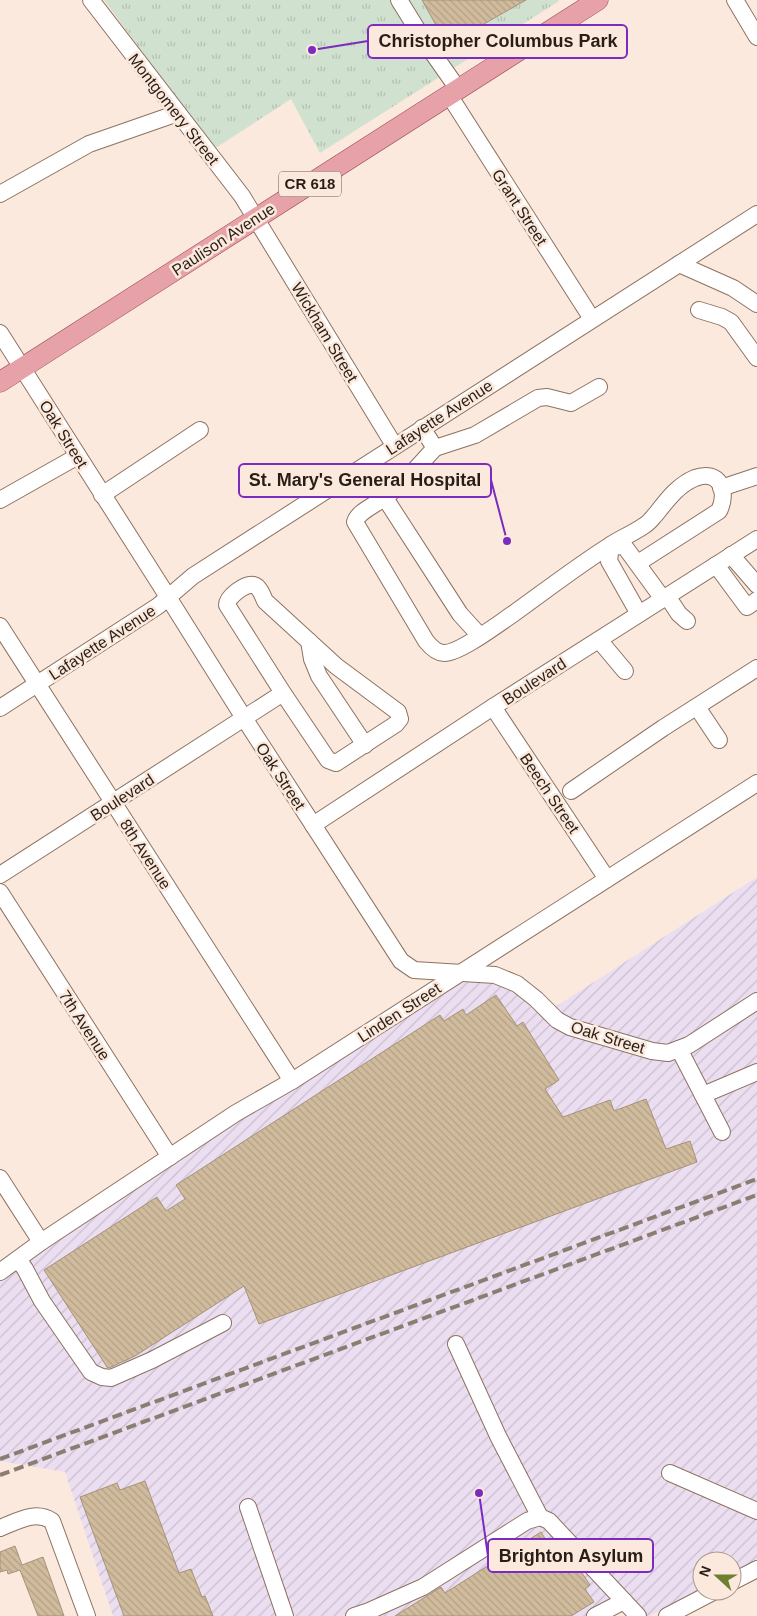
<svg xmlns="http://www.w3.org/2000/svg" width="757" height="1616" font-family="Helvetica,sans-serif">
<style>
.industrial{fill:url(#industrial-furrows)}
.park{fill:url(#park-tufts)}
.building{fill:url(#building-back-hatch);stroke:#a59278}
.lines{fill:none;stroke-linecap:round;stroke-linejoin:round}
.minor-casing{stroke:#8d7260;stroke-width:18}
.major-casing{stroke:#994b50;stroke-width:21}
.minor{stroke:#fff;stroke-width:16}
.major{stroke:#e6a1a9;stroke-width:20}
.rail{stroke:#8c7d73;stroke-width:4;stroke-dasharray:10 5;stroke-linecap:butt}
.labels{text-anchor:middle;stroke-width:5;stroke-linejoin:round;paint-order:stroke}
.shield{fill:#fce9dd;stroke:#685b52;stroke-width:1}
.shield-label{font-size:15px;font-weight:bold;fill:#291e16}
.street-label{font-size:16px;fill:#291e16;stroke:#fce9dd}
.leader{fill:none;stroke:#7b2cbf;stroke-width:2}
.callout-dot{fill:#7b2cbf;stroke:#fce9dd;stroke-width:2}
.callout{fill:#fce9dd;stroke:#7b2cbf;stroke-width:2}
.callout-label{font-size:18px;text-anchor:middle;font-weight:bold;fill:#291e16}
</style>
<defs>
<pattern id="industrial-furrows" width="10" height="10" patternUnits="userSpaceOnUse" patternTransform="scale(1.25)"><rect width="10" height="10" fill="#ebdef1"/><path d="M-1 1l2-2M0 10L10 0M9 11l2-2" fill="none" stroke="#cabece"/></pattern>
<pattern id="park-tufts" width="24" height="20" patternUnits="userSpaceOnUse" patternTransform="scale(1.25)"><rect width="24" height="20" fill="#d0e1d0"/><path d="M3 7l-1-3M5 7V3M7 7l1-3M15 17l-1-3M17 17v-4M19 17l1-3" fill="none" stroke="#b3c1b2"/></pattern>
<pattern id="building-back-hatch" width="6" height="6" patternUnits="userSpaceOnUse" patternTransform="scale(1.25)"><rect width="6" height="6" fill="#d0bb9d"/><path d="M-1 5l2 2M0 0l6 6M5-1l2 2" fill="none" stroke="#b3a086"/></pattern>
</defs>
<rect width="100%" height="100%" fill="#fce9dd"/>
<!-- industrial -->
<polygon class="industrial" points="757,877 757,1561 732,1574 732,1561 702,1561 702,1589 650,1616 642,1616 627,1599 599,1616 113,1616 65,1472 0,1461 0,1265 469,967 555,1007"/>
<!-- park -->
<polygon class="park" points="104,0 558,0 559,1 320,153 291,99 214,149"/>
<!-- building -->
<g class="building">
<polygon points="422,0 526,0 447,45"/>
<polygon points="496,995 517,1026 523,1022 559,1080 545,1089 563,1117 610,1100 614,1111 646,1099 666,1149 690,1141 697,1162 259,1324 244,1286 135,1356 109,1368 107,1367 44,1270 157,1197 166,1211 185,1199 176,1185 440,1015 444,1021 463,1009 466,1015"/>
<polygon points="145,1481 179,1573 191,1569 202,1597 205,1596 213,1616 124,1616 80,1497 117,1483 120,1490"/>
<polygon points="541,1532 560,1563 569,1558 576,1568 578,1567 590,1585 585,1589 594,1602 571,1616 395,1616 441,1587 445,1593"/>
<polygon points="15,1546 22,1565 43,1557 64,1616 38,1616 20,1570 8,1574 7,1570 0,1572 0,1552"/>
</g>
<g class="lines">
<defs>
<g id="minor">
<polyline points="91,0 242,196 394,445"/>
<polyline points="399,0 425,42 458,89"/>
<polyline points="735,0 757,37"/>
<polyline points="449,95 592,319"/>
<polyline points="0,194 89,144 178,113"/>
<polyline points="679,264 733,288 757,304"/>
<polyline points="699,310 722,317 731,322 757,358"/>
<polyline points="0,333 168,597 244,718 401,961 414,970 495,975 517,984 536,999 557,1020 570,1027 652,1051 668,1053 689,1045 757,1001"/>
<path d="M422,428L435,448C417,467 403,485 381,500C373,506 358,512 355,522L426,641C430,646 436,653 444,653C460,653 498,624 513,614C545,591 576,567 609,546C621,538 634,533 645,525C650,522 653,517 656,514C667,500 678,485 695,478C719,469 729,491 719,511L638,563"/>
<polyline points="435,448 475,435 538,398 547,397 571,403 599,387"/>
<polyline points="721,488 757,476"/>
<polyline points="102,495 200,430"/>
<polyline points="385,498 460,614 480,636"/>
<polyline points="0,500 78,456"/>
<polyline points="611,545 625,547 663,599"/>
<polyline points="611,545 609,561 639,614"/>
<polyline points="731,555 757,585"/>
<polyline points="716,565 747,607 757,600"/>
<polyline points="667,596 679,614 687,621"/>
<polyline points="0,626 292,1081"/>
<polyline points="599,640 625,671"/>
<polyline points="309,641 312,659 319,676 365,745"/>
<polyline points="493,707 607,879"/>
<polyline points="697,707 719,740"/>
<polyline points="0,708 158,606 193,576 757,214"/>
<polyline points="571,791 663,728 757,668"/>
<polyline points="313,825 493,707 757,539"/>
<path d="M0,875L283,693L328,760L336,763L396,724L400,719L398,712L336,666L265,601C263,596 259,586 254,585C245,583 227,597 227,605L283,693"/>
<polyline points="0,892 170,1157"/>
<polyline points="679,1049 722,1132"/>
<polyline points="703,1095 757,1072"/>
<polyline points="0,1178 41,1242"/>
<polyline points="18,1259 25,1269 42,1301 91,1372 102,1377 111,1378 152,1360 223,1323"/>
<polyline points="0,1272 41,1242 236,1113 292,1081 757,783"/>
<polyline points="456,1344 498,1436 540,1517"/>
<polyline points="670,1473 757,1511"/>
<polyline points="248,1507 285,1616"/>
<path d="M0,1528C18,1521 35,1510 52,1521L87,1616"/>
<polyline points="732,1582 757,1569"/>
<polyline points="354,1616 369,1611 423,1587 527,1521 540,1517 549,1521 638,1616"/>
<polyline points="595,1616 624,1601"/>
<polyline points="667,1616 715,1591"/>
</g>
<polyline id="major" points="0,382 598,0"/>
</defs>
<!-- minor casing -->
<use href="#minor" class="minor-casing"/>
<!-- major casing -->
<use href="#major" class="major-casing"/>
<!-- minor -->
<use href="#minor" class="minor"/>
<!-- major -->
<use href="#major" class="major"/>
<!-- rail -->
<g class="rail">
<polyline points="0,1459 757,1179"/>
<polyline points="0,1475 757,1195"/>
</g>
</g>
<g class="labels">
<!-- shield labels -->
<rect class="shield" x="279" y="171.5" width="62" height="25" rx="4"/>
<g class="shield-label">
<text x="310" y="189">CR 618</text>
</g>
<!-- street labels -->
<g class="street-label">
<text transform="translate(174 109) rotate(52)" y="6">Montgomery Street</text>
<text transform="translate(520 207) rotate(57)" y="6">Grant Street</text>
<text transform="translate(223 239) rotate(-33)" y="6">Paulison Avenue</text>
<text transform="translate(325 332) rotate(59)" y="6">Wickham Street</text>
<text transform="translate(439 417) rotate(-33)" y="6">Lafayette Avenue</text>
<text transform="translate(64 434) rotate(58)" y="6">Oak Street</text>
<text transform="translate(102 642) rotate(-33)" y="6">Lafayette Avenue</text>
<text transform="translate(534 681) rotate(-33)" y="6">Boulevard</text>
<text transform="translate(281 776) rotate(57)" y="6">Oak Street</text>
<text transform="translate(550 793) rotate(56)" y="6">Beech Street</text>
<text transform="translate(122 797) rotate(-33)" y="6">Boulevard</text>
<text transform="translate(146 854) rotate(57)" y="6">8th Avenue</text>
<text transform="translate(399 1012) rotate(-33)" y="6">Linden Street</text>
<text transform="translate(85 1025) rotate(57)" y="6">7th Avenue</text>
<text transform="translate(608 1037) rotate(17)" y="6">Oak Street</text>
</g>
</g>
<!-- callouts -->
<path class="leader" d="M312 50L368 41M507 541L491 480M479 1493L488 1556"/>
<g class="callout-dot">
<circle cx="312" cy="50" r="5"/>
<circle cx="507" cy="541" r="5"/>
<circle cx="479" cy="1493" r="5"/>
</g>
<g class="callout">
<rect x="368" y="25" width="259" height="33" rx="5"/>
<rect x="239" y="464" width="252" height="33" rx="5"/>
<rect x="488" y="1539" width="165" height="33" rx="5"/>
</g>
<g class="callout-label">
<text x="498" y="47">Christopher Columbus Park</text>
<text x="365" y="486">St. Mary's General Hospital</text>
<text x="571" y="1562">Brighton Asylum</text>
</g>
<!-- north arrow -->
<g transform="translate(717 1576) rotate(291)"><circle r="24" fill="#fce9dd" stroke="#a8988d"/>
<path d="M0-4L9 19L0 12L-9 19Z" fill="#6e7f2e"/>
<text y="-8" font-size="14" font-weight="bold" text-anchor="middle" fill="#291e16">N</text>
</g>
</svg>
